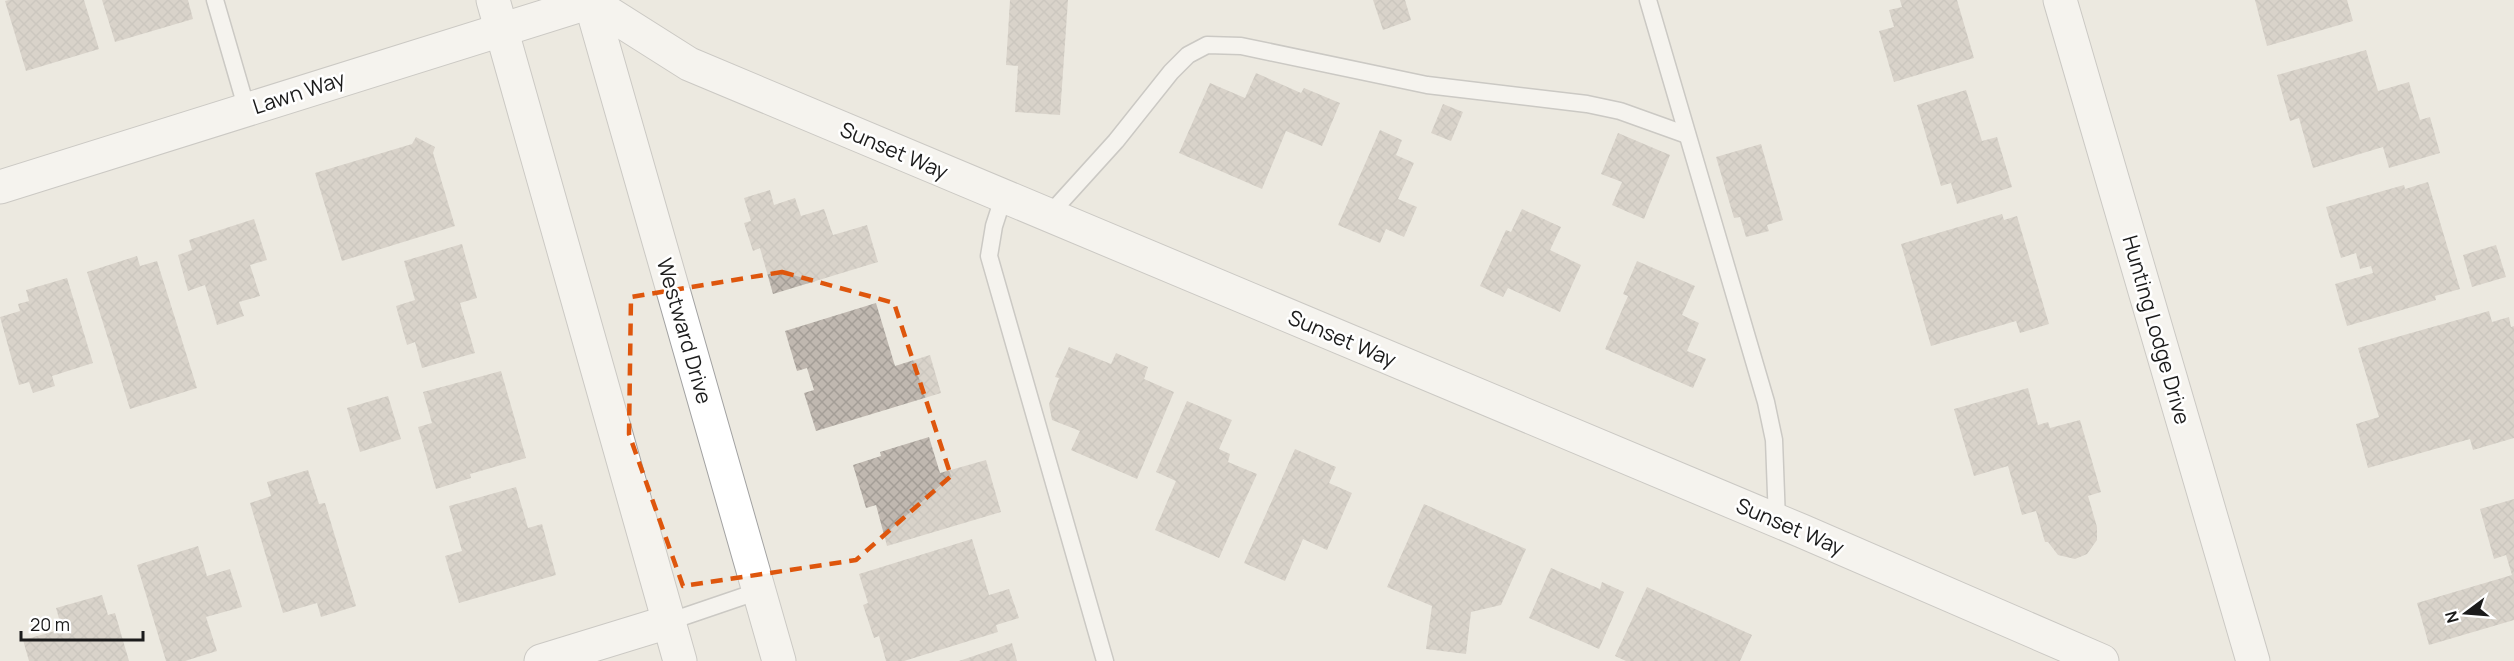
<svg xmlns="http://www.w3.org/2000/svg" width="2514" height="661" font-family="Manrope,sans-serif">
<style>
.building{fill:url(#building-cross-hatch)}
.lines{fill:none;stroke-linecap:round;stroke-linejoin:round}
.service-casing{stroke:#a2a2a2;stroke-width:19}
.minor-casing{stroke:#a2a2a2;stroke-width:35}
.tertiary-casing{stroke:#a2a2a2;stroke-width:35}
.service{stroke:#fff;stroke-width:16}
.minor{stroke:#fff;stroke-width:33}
.tertiary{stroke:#fff;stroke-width:33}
.marked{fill:none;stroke:#de560d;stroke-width:4.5;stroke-dasharray:12 8;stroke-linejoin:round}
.labels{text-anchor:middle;stroke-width:5;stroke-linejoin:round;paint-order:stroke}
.street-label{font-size:21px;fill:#1b1b1b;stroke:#fff}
</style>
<defs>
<pattern id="building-cross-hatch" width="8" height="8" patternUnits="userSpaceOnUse" patternTransform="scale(1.5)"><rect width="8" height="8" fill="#c0b8b0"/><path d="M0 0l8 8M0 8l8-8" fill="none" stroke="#a49e97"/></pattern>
</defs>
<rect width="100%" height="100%" fill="#ece9e0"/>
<!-- building -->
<g class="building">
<polygon points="9,0 84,0 99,49 26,71 5,1"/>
<polygon points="102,0 188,0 193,19 115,42"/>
<polygon points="1010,0 1068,0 1060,115 1015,112 1018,66 1006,65"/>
<polygon points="1373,0 1405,0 1411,20 1383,30"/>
<polygon points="1900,0 1957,0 1974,58 1894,82 1879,31 1894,27 1889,10 1902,7"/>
<polygon points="2255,0 2347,0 2353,21 2267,46"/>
<polygon points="2366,50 2378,91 2409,82 2420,120 2430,117 2440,153 2389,168 2383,147 2313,168 2299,118 2290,121 2277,75"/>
<polygon points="1256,73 1301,93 1304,88 1340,103 1322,146 1286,131 1262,189 1179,153 1210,83 1245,98"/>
<polygon points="1966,90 1982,141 1997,137 2012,187 1957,204 1951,183 1941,186 1917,105"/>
<polygon points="1443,104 1463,112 1451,141 1431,133"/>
<polygon points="1380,130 1402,140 1396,155 1414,163 1398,199 1417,207 1404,237 1386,229 1380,243 1338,225"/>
<polygon points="1618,133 1670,155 1644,219 1612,205 1622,182 1601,174"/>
<polygon points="416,137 435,147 433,153 455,226 342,261 315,173 412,144"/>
<polygon points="1761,144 1783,220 1767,225 1769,231 1746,237 1740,217 1734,218 1716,157"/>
<polygon points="2428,182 2460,289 2435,296 2436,300 2347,326 2335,284 2373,273 2371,266 2360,269 2356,253 2341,258 2326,207 2404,185 2405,189"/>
<polygon points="770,190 774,205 795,198 801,216 824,209 833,235 867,225 878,262 773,294 760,248 753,251 744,223 751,221 744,198"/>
<polygon points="1522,209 1561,227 1550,250 1581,265 1560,312 1508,288 1503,297 1480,286 1506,230 1511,232"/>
<polygon points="2002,214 2004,220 2017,216 2049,324 2020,333 2016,321 1931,346 1901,244"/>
<polygon points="254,219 267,260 250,265 260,296 239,302 244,316 217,325 205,285 188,291 178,255 192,250 189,240"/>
<polygon points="462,244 477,298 460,303 475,353 422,368 415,342 407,345 396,306 415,300 404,261"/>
<polygon points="2496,245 2506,277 2472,287 2463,255"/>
<polygon points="137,256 140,266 157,261 197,388 130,409 87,272"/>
<polygon points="1637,261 1695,286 1682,315 1699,323 1687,351 1706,359 1693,388 1605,349 1628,296 1623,294"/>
<polygon points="67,278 93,363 52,376 55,386 33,393 29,382 19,385 0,317 20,311 18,304 29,301 26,290"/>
<polygon points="876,303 895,366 930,355 941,393 816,431 804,393 814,390 807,368 797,371 785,331"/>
<polygon points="2489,311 2492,322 2509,317 2511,327 2514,326 2514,438 2473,450 2470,439 2368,468 2356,424 2379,417 2358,348"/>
<polygon points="1069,347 1111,364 1116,353 1148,367 1144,379 1174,392 1137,479 1071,450 1080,431 1052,420 1049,404 1059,378 1055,377"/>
<polygon points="501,371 526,458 470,474 471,478 436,489 418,427 432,423 423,392"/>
<polygon points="2028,388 2038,425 2048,422 2050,428 2080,420 2101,492 2088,496 2097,527 2097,540 2087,554 2075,559 2058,555 2048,542 2045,542 2036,511 2022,515 2008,466 1974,476 1954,409"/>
<polygon points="388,396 401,439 360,452 347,408"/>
<polygon points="1187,401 1232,420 1219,449 1230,454 1228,462 1257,474 1219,558 1155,530 1176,481 1156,472"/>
<polygon points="929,437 940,473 986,460 1001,512 887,546 876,505 866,508 853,465 881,456 880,452"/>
<polygon points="1295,449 1336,467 1329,483 1352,493 1327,550 1303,539 1285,581 1244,563"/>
<polygon points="308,470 319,504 325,503 356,606 321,617 317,603 283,613 250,503 271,496 267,482"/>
<polygon points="516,487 528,528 542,524 556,575 459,603 445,556 462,551 449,506"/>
<polygon points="2514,499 2514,620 2429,645 2417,603 2512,575 2506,555 2494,559 2480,509"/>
<polygon points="1424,504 1526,549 1501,605 1471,612 1466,654 1426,649 1432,606 1387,587"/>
<polygon points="972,539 989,595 1009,589 1019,618 996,625 998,632 904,661 886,661 879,636 874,638 863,605 868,603 859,574"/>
<polygon points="198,546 207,576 230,569 242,607 206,617 217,651 185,661 166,661 137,565"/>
<polygon points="1551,568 1600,589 1602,582 1624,592 1599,649 1529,618"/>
<polygon points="1647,587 1752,635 1740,661 1626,661 1615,656"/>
<polygon points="102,595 108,615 115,613 129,661 29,661 23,640 62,629 56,608"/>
<polygon points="1012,643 1017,661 959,661"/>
</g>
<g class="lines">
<defs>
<g id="service">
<polyline points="215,0 247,110"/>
<polyline points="1648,0 1766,402 1774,440 1777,521"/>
<polyline points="1003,198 994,226 989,256 1105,661"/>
<polyline points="1048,216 1116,141 1171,72 1188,55 1207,45 1241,46 1427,85 1587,104 1620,111 1687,135"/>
<polyline points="668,622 759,591"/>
</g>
<g id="minor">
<polyline points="2060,0 2253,661"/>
<polyline points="591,2 689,64 1802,531 2102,661"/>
<polyline points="0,187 597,0"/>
<polyline points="541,661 668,622"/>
</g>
<g id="tertiary">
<polyline points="493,0 680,661"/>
<polyline points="590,0 779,661"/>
</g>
</defs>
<!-- service casing -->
<use href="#service" class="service-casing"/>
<!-- minor casing -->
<use href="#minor" class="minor-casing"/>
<!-- tertiary casing -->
<use href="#tertiary" class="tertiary-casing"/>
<!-- service -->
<use href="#service" class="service"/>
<!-- minor -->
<use href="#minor" class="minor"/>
<!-- tertiary -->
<use href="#tertiary" class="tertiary"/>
</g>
<!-- marked area -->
<path d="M0 0H2514V661H0ZM782,272L894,303L951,476L856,560L683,586L629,434L631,297Z" fill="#ece9e0" fill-opacity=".55" fill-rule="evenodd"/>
<path class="marked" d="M782,272L894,303L951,476L856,560L683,586L629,434L631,297Z"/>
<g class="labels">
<!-- street labels -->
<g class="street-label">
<text transform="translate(299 93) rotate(-18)" y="7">Lawn Way</text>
<text transform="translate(894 151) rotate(23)" y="7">Sunset Way</text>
<text transform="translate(2156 330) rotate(74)" y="7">Hunting Lodge Drive</text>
<text transform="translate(684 331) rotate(74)" y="7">Westward Drive</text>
<text transform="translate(1342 339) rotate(23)" y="7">Sunset Way</text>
<text transform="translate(1790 527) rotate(23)" y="7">Sunset Way</text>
</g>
</g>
<!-- north arrow -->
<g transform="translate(2466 613) rotate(254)" stroke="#ffffff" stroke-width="4.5" paint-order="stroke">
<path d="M0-4.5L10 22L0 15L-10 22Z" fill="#1b1b1b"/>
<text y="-9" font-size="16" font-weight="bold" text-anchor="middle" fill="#1b1b1b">N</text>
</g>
<!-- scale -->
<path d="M21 631v9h122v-9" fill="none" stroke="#1b1b1b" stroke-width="3"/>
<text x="30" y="631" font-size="18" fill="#1b1b1b" stroke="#ffffff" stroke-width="4.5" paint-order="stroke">20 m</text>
</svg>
